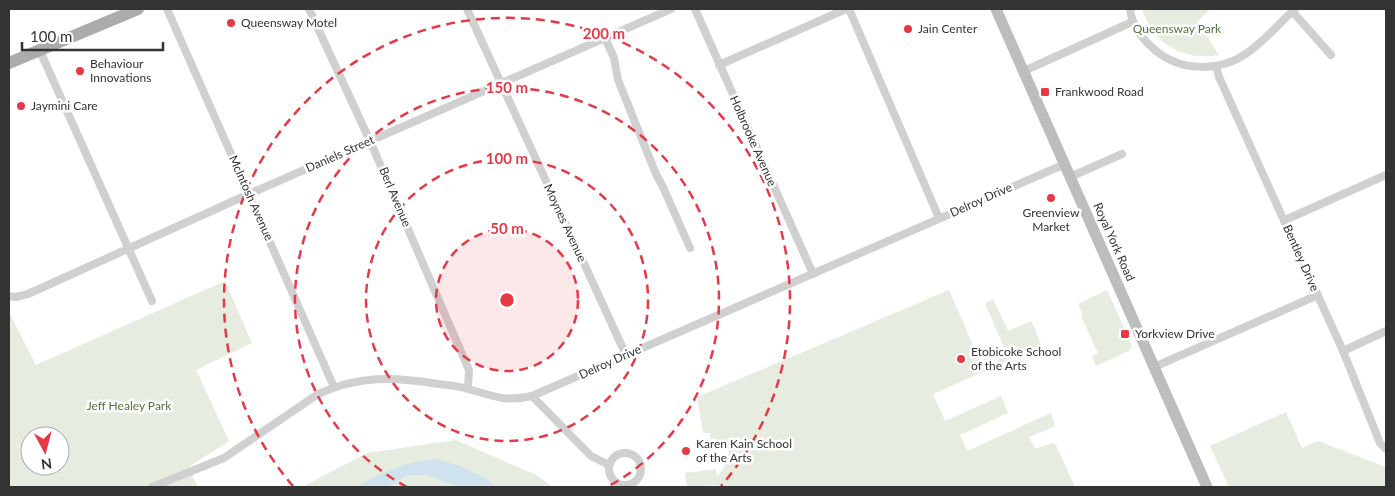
<svg xmlns="http://www.w3.org/2000/svg" width="1395" height="496" font-family="Lato,sans-serif">
<style>
.green{fill:#e6ecdf;fill-rule:evenodd}
.water{fill:#cfe2ee}
.lines{fill:none;stroke-linecap:round;stroke-linejoin:round}
.street{stroke:#d0d0d0;stroke-width:8}
.secondary{stroke:#bdbdbd;stroke-width:11}
.primary{stroke:#ababab;stroke-width:12}
.ring{fill:none;stroke:#e63946;stroke-width:2.5;stroke-dasharray:9 6}
.poi-dot{fill:#e63946;stroke:#fff;stroke-width:2}
.labels{text-anchor:middle;stroke-width:5;stroke-linejoin:round;paint-order:stroke}
.poi-label{font-size:12px;fill:#333;stroke:#fff;text-anchor:start}
.park-label{font-size:12px;fill:#56703f;stroke:#fff}
.street-label{font-size:12px;fill:#333;stroke:#fff}
.centre{fill:#e63946;stroke:#fff;stroke-width:2.5}
.ring-label{font-size:15px;text-anchor:middle;font-weight:bold;fill:#e63946;stroke:#fff;stroke-width:5;stroke-linejoin:round;paint-order:stroke}
</style>
<rect width="100%" height="100%" fill="#fff"/>
<!-- green -->
<g class="green">
<path d="M1142,9H1210L1197,22L1219,55C1182,61 1154,44 1142,9Z"/>
<path d="M225,281L252,343L196,370L229,441L190,466L193,477L198,487H9V312L36,365ZM30,436H60V466H30Z"/>
<path d="M949,290L980,361L987,358L992,368L933,394L945,421L1001,396L1008,413L960,435L967,451L1051,413L1055,426L1029,437L1035,449L1052,443L1056,445L1075,487H718L717,485L687,487L685,473L716,469L717,477C724,468 736,452 723,443C720,440 714,439 710,438V433H703L697,397Z"/>
<polygon points="1107,290 1132,346 1129,351 1096,366 1092,356 1098,353 1081,316 1083,315 1078,304"/>
<polygon points="993,299 1008,331 1031,321 1042,346 1000,364 996,354 1005,350 985,303"/>
<polygon points="1286,412 1302,448 1318,441 1386,467 1386,487 1229,487 1210,446"/>
<polygon points="456,440 536,475 553,487 302,487 367,453"/>
</g>
<!-- water -->
<path class="water" d="M437,459C460,465 479,473 498,487H460L426,475H407L395,483L383,487H357C381,472 408,461 437,459Z"/>
<g class="lines">
<!-- street -->
<g class="street">
<polyline points="167,9 334,387"/>
<polyline points="309,9 370,141 469,370 468,389"/>
<polyline points="467,9 626,355"/>
<polyline points="695,9 813,274"/>
<polyline points="849,9 939,218"/>
<path d="M1130,9C1132,26 1142,39 1155,50C1181,72 1220,72 1247,53C1265,41 1279,23 1295,9"/>
<polyline points="1292,11 1331,55"/>
<polyline points="605,38 614,58 618,80 656,174 663,187 690,248"/>
<polyline points="40,51 152,301"/>
<polyline points="719,65 846,9"/>
<polyline points="1216,66 1219,77 1343,351 1380,443 1386,449"/>
<polyline points="1024,71 1132,22"/>
<polyline points="1070,177 1122,154"/>
<polyline points="1285,220 1386,175"/>
<polyline points="9,296 16,297 28,294 249,194 671,9"/>
<polyline points="1343,351 1386,331"/>
<polyline points="1154,367 1318,295"/>
<polyline points="532,396 591,456 609,465"/>
<circle cx="625" cy="469" r="16"/>
<path d="M152,487L224,458L318,394C360,375 394,377 438,384C448,385 459,386 468,389C495,396 503,402 532,396L1065,164"/>
</g>
<!-- secondary -->
<polyline class="secondary" points="996,9 1207,487"/>
<!-- primary -->
<polyline class="primary" points="9,63 138,9"/>
</g>
<!-- distance rings -->
<circle cx="507" cy="300" r="71" fill="#e63946" fill-opacity=".12"/>
<g class="ring">
<circle cx="507" cy="300" r="71"/>
<circle cx="507" cy="300" r="141"/>
<path d="M407 487A212 212 0 1 1 607 487"/>
<path d="M293 486A283 283 0 1 1 721 486"/>
</g>
<!-- markers -->
<g class="poi-dot">
<circle cx="231" cy="23" r="5"/>
<circle cx="908" cy="29" r="5"/>
<circle cx="80" cy="71" r="5"/>
<rect x="1040" y="87" width="10" height="10" rx="2.5"/>
<circle cx="21" cy="106" r="5"/>
<circle cx="1051" cy="198" r="5"/>
<rect x="1120" y="329" width="10" height="10" rx="2.5"/>
<circle cx="961" cy="359" r="5"/>
<circle cx="686" cy="451" r="5"/>
</g>
<g class="labels">
<!-- poi labels -->
<g class="poi-label">
<text x="241" y="27">Queensway Motel</text>
<text x="918" y="33">Jain Center</text>
<text x="90" y="68">Behaviour<tspan x="90" dy="14">Innovations</tspan></text>
<text x="1055" y="96">Frankwood Road</text>
<text x="31" y="110">Jaymini Care</text>
<text x="1051" y="217" text-anchor="middle">Greenview<tspan x="1051" dy="14">Market</tspan></text>
<text x="1135" y="338">Yorkview Drive</text>
<text x="971" y="356">Etobicoke School<tspan x="971" dy="14">of the Arts</tspan></text>
<text x="696" y="448">Karen Kain School<tspan x="696" dy="14">of the Arts</tspan></text>
</g>
<!-- park labels -->
<g class="park-label">
<text x="1177" y="33">Queensway Park</text>
<text x="129" y="410">Jeff Healey Park</text>
</g>
<!-- street labels -->
<g class="street-label">
<text transform="translate(753 141) rotate(66)" y="4">Holbrooke Avenue</text>
<text transform="translate(340 154) rotate(-24)" y="4">Daniels Street</text>
<text transform="translate(395 197) rotate(67)" y="4">Berl Avenue</text>
<text transform="translate(251 198) rotate(66)" y="4">McIntosh Avenue</text>
<text transform="translate(981 200) rotate(-24)" y="4">Delroy Drive</text>
<text transform="translate(565 223) rotate(65)" y="4">Moynes Avenue</text>
<text transform="translate(1114 242) rotate(66)" y="4">Royal York Road</text>
<text transform="translate(1301 258) rotate(66)" y="4">Bentley Drive</text>
<text transform="translate(610 362) rotate(-24)" y="4">Delroy Drive</text>
</g>
</g>
<circle cx="507" cy="300" r="8" class="centre"/>
<g class="ring-label">
<text x="604" y="39">200 m</text>
<text x="507" y="93">150 m</text>
<text x="507" y="164">100 m</text>
<text x="507" y="234">50 m</text>
</g>
<!-- border -->
<rect width="1395" height="496" fill="none" stroke="#333333" stroke-width="20"/>
<!-- north arrow -->
<g transform="translate(45 451) rotate(173)"><circle r="24" fill="#ffffff" stroke="#adadad"/>
<path d="M0-4L9 19L0 12L-9 19Z" fill="#e63946"/>
<text y="-8" font-size="14" font-weight="bold" text-anchor="middle" fill="#333333">N</text>
</g>
<!-- scale -->
<path d="M22 42v8h141v-8" fill="none" stroke="#333333" stroke-width="2.5"/>
<text x="30" y="42" font-size="15" fill="#333333" stroke="#ffffff" stroke-width="4" paint-order="stroke">100 m</text>
</svg>
